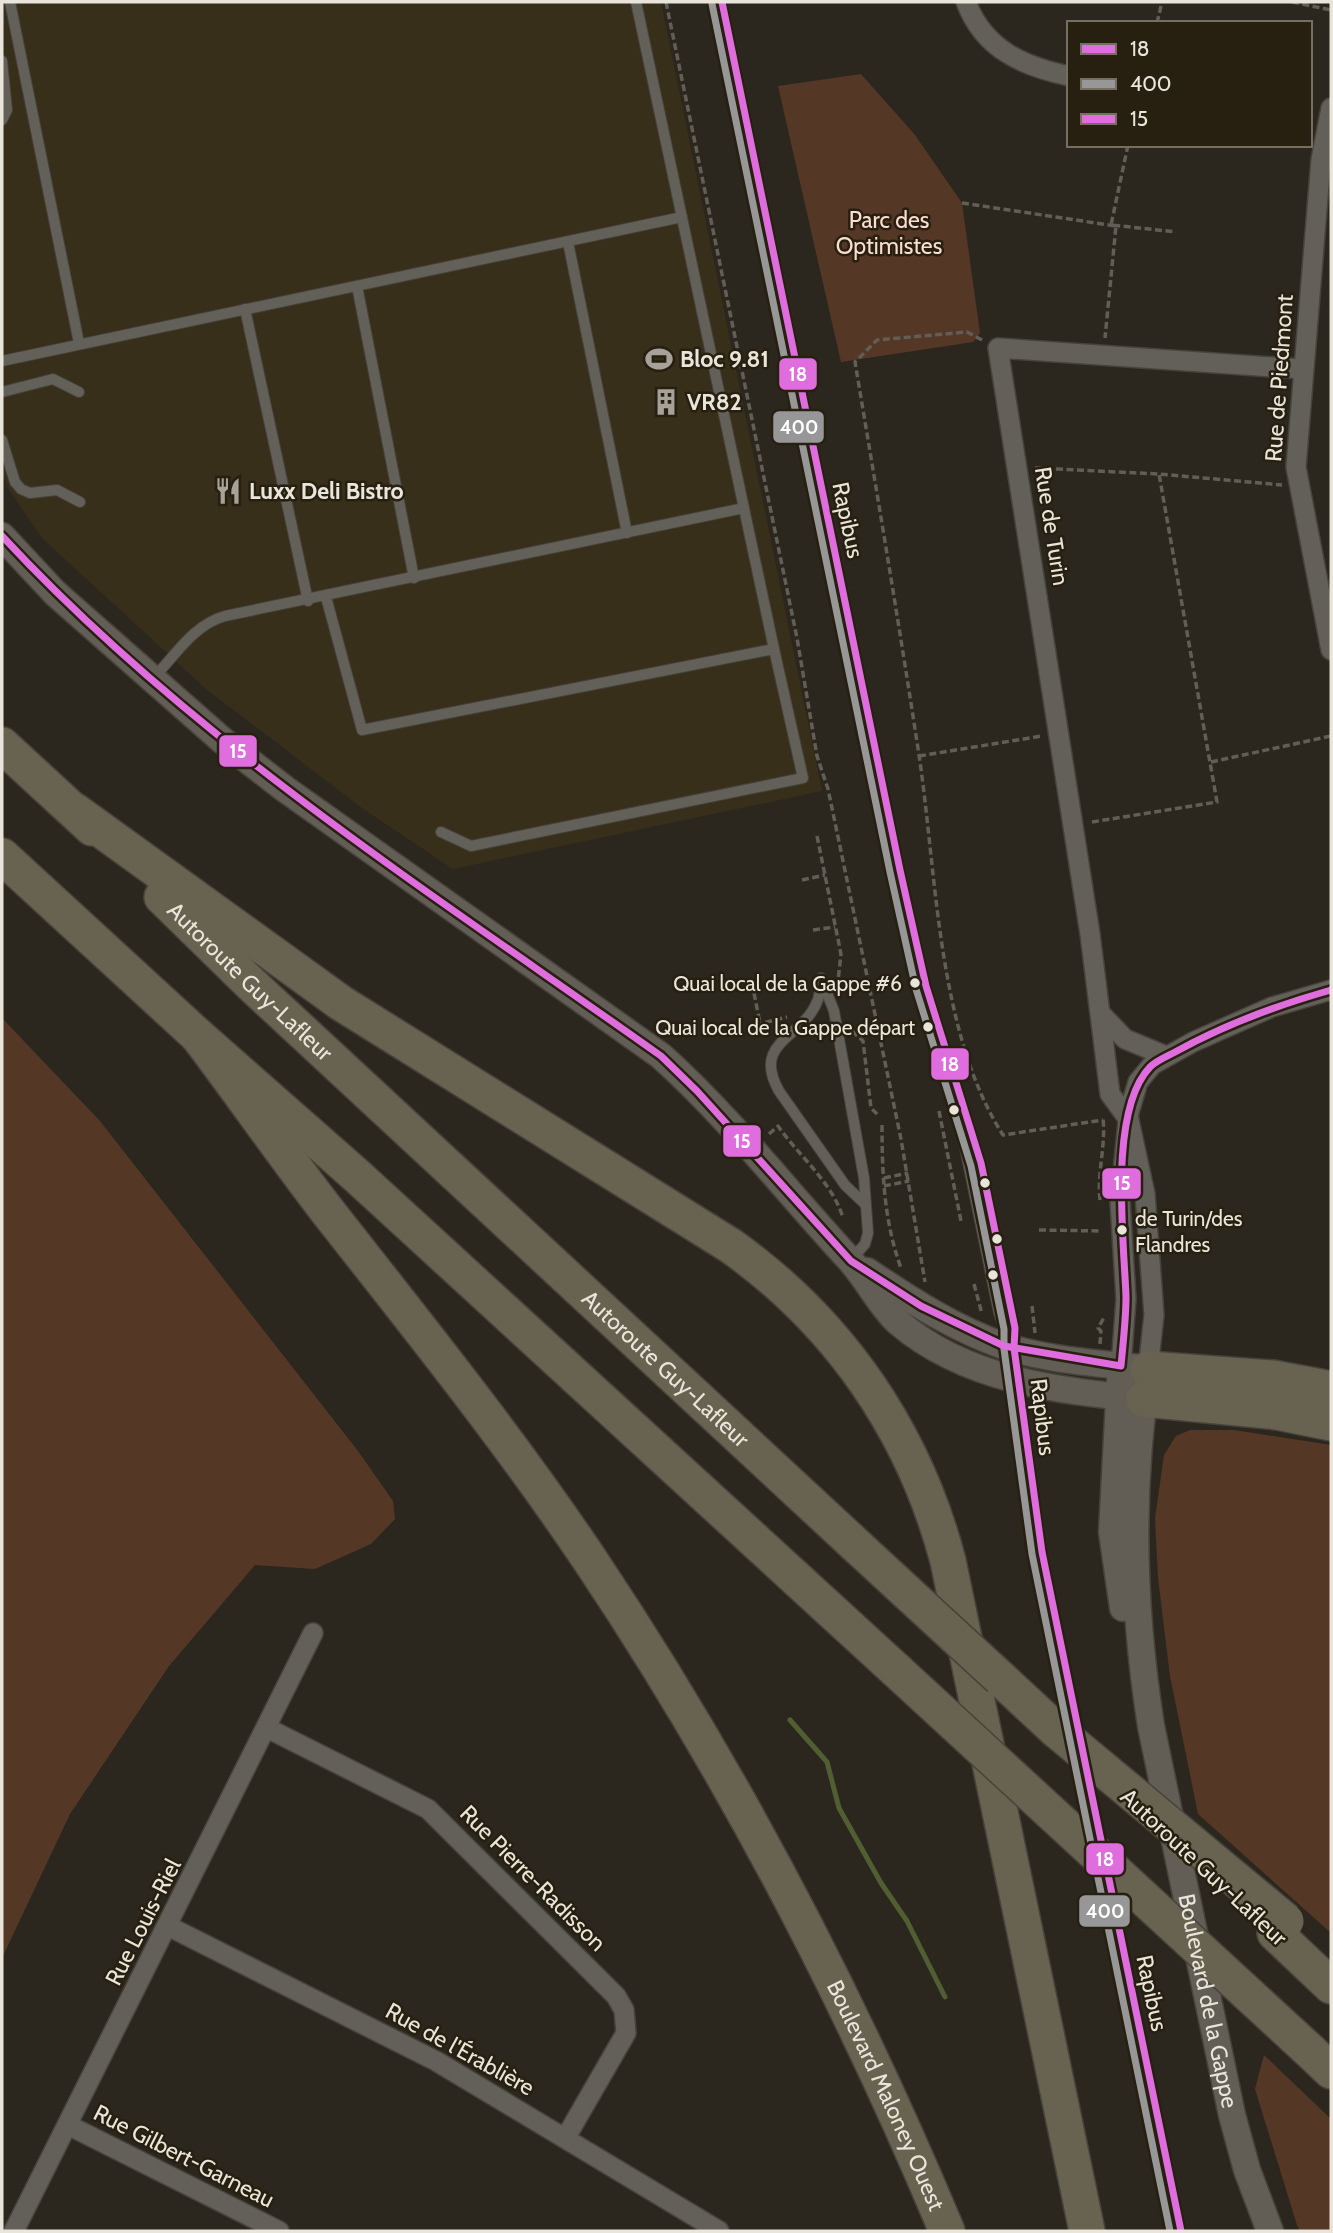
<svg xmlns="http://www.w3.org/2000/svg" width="1333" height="2233" font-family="Cabin,sans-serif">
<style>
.built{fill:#382f1a}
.green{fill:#553726}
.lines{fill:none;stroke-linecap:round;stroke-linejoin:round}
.stream{stroke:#515e31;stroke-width:5}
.lane-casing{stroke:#46433c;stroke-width:12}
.street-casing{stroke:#46433c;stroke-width:22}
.secondary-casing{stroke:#46433c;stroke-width:29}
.highway-casing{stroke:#46433c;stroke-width:38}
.path{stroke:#615e57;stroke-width:3.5;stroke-dasharray:7 3.5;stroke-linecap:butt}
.lane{stroke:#63605a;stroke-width:10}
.street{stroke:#63605a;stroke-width:19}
.secondary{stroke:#625e55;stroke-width:26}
.highway{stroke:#676350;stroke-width:35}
.highway-bridge-casing{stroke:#46433c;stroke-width:38;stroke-linecap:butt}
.highway-bridge{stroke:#676350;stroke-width:35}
.bus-1-casing{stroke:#272010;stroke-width:12}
.bus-2-casing{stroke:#272010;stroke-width:12}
.bus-3-casing{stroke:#272010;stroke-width:12}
.bus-1{stroke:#e06dde;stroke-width:7}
.bus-2{stroke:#979797;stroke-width:7}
.bus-3{stroke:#e06dde;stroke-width:7}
.bus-dot{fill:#eae5db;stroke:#272010;stroke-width:2.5}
.labels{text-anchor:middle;stroke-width:5;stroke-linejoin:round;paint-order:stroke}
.bus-label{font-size:21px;fill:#eae5db;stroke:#272010;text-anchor:end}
.park-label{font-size:23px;fill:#fcddcd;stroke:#272010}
.poi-label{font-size:23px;font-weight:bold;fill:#eae5db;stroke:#272010;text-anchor:start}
.street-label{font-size:23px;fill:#eae5db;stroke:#272010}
.line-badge{stroke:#272010;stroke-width:2.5}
.badge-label{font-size:19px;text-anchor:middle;font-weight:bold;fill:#fff}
</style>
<rect width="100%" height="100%" fill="#2b271f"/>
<!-- built -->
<polygon class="built" points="2,2 661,2 822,791 453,869 362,808 206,689 43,539 9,490 2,474"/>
<!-- green -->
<g class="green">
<polygon points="861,74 915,135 962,203 980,333 973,342 841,362 778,86"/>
<polygon points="2,1018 100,1121 358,1451 393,1501 395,1519 371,1544 315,1569 255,1565 169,1666 70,1814 2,1958"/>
<polygon points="1190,1430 1234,1430 1331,1445 1331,1933 1198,1814 1170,1676 1158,1578 1155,1518 1164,1455 1176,1436"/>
<polygon points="1264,2055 1331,2119 1331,2231 1300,2231 1297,2225 1255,2089"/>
</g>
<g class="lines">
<!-- stream -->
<polyline class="stream" points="790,1720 827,1762 839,1808 881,1883 907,1921 945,1997"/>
<defs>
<g id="lane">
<polyline points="10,2 79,343"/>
<polyline points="722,2 900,870 926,986 981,1163 1015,1328 1014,1348 1042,1552 1079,1737"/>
<polyline points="2,61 7,110 2,120"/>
<polyline points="568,242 627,533"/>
<polyline points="357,286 414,578"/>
<polyline points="245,309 308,601"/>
<polyline points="2,361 682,217"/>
<polyline points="2,392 53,379 79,392"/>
<polyline points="2,440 15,482 21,489 30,493 57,490 80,502"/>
<polyline points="326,597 362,730 774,649 636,2"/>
<path d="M154,677C176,655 193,625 225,616L744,508"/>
<polyline points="441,832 471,846 803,778 774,649"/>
<polyline points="821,978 834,1011 864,1178 868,1233 865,1244 851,1260"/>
<path d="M821,983C819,1039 747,1034 779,1091L845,1185L865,1204"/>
<polyline points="954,1094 999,1313 1010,1342"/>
<polyline points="1086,1769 1101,1843"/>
<polyline points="1108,1879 1181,2231"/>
</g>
<g id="street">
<path d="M966,2C984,49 1022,66 1069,76"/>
<polyline points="1331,108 1321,160 1296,467 1331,650"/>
<polyline points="1101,1014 1125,1039 1166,1056"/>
<polyline points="1121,1366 1126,1299 1120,1201 1129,1112 1138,1082 1152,1065 1193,1042 1272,1007 1331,990"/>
<polyline points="1148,1369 1154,1315 1145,1194 1129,1120 1110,1094 1090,934 998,348 1302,369"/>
<polyline points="267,1728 428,1809 616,1996 624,2010 626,2033 566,2137"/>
<polyline points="168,1926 436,2061 719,2231"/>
<polyline points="68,2125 279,2231"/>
<polyline points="14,2231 313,1633"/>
</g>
<g id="secondary">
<path d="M2,536L55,593L223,741L285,789L661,1056C729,1117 787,1192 849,1259C867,1278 879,1305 898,1322C965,1380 1059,1391 1144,1399"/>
<path id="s1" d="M867,1271C910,1300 955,1329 1004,1346C1050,1361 1101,1363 1148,1369C1129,1489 1132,1606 1151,1726L1232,2115L1247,2170L1270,2231"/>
<polyline points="1120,1381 1112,1532 1123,1608"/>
</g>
<g id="highway">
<polyline points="2,745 92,828"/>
<path d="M75,811L341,1003L731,1246C840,1324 914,1432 948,1561L1087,2231"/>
<polyline points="2,856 198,1036 357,1176 896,1670"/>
<path id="s2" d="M162,897L251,984L860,1549"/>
<path id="s3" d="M198,1036C241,1093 282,1152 325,1208C416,1324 508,1438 590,1560C732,1772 849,1997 947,2231"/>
<polyline points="1148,1369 1273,1378 1331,1389"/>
<polyline points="1144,1399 1277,1412 1331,1423"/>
<polyline points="1000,1678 1056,1730"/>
<polyline points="1275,1933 1331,1986"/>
<polyline points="1310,2051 1331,2071"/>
</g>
</defs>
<!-- lane casing -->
<use href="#lane" class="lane-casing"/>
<!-- street casing -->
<use href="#street" class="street-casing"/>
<!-- secondary casing -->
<use href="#secondary" class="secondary-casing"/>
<!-- highway casing -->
<use href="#highway" class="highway-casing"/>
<!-- path -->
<g class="path">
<polyline points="666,2 797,638 817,756 828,789 901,1139 925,1282"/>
<polyline points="1292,2 1331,10"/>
<polyline points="1157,23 1162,2"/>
<polyline points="1128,145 1111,225 1176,232"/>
<polyline points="962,203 1116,226 1105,338"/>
<path d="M982,340L967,332L877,340L855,362C877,493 899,624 919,755C937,875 937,1032 1003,1135L1103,1120"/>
<polyline points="1035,468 1159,474 1282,485"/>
<polyline points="919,756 1042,736"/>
<polyline points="1211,762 1331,736"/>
<polyline points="1092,822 1217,802 1159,474"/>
<polyline points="817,836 841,954 838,981"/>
<polyline points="802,880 825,875"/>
<polyline points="813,930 835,927"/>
<polyline points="754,993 760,1023"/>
<polyline points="755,1025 787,1017"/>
<polyline points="852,1031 863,1041 871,1108 878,1115"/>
<polyline points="939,1111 961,1221"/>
<path d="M882,1125C882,1174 884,1221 901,1268"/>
<path d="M769,1134L778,1126C798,1155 833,1183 843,1218"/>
<polyline points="884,1178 908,1173"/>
<polyline points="884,1186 909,1181"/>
<path d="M1100,1200C1097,1172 1106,1146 1103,1118"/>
<polyline points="1039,1230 1102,1231"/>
<polyline points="974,1284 982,1314"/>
<polyline points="1032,1306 1035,1333"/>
<polyline points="1100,1344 1101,1331 1098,1328 1105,1316"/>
</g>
<!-- lane -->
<use href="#lane" class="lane"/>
<!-- street -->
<use href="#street" class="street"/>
<!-- secondary -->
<use href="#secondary" class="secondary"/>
<!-- highway -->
<use href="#highway" class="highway"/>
<defs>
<g id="highway-bridge">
<polyline points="860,1549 1000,1678"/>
<polyline points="896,1670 1310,2051"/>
<polyline points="1056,1730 1286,1921"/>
</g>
</defs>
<!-- highway-bridge casing -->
<use href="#highway-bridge" class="highway-bridge-casing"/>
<!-- highway-bridge -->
<use href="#highway-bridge" class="highway-bridge"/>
<defs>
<polyline id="bus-1" points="722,2 900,870 926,986 981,1163 1015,1328 1014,1348 1042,1552 1181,2231"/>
<polyline id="bus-2" points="712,4 890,872 916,989 971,1166 1004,1329 1004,1349 1032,1554 1170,2231"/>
<path id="bus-3" d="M2,536C193,742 433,894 661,1056L697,1091L851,1261L921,1306L1004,1346L1121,1366C1123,1343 1126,1319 1126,1297C1124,1239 1108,1111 1150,1067C1157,1060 1168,1056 1177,1051C1226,1024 1278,1005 1331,990"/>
</defs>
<!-- bus-1 casing -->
<use href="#bus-1" class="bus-1-casing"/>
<!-- bus-2 casing -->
<use href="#bus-2" class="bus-2-casing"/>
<!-- bus-3 casing -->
<use href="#bus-3" class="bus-3-casing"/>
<!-- bus-1 -->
<use href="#bus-1" class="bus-1"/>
<!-- bus-2 -->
<use href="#bus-2" class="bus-2"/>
<!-- bus-3 -->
<use href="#bus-3" class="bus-3"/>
</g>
<!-- icons -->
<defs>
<symbol id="stadium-bare" viewBox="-9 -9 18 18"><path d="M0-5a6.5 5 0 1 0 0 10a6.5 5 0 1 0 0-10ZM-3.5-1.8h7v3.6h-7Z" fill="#a7a299" stroke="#272010" stroke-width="2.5" paint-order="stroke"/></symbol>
<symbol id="building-bare" viewBox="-9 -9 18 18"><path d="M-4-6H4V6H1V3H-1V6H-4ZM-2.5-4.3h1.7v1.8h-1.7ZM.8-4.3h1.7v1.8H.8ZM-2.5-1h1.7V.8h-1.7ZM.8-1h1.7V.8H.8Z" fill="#a7a299" stroke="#272010" stroke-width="2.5" paint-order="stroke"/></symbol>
<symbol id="restaurant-bare" viewBox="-9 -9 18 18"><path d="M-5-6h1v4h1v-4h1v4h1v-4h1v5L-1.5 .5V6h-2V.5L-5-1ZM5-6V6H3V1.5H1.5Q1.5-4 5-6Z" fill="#a7a299" stroke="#272010" stroke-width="2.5" paint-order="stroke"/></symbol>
</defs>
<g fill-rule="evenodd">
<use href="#stadium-bare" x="640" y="340" width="38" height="38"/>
<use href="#building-bare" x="647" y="383" width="38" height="38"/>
<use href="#restaurant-bare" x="209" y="472" width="38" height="38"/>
</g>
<!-- markers -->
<g class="bus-dot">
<circle cx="915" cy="983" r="6"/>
<circle cx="928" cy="1027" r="6"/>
<circle cx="954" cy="1110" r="6"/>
<circle cx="985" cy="1183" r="6"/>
<circle cx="1122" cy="1230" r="6"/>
<circle cx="997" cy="1239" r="6"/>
<circle cx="993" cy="1275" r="6"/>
</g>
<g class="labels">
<!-- bus labels -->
<g class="bus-label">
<text x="902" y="991">Quai local de la Gappe #6</text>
<text x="915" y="1035">Quai local de la Gappe départ</text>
<text x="1135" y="1226" text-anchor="start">de Turin/des<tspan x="1135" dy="26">Flandres</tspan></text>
</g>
<!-- park labels -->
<g class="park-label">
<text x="889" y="228">Parc des<tspan x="889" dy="26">Optimistes</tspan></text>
</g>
<!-- poi labels -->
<g class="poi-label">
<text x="680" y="367">Bloc 9.81</text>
<text x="687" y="410">VR82</text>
<text x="249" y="499">Luxx Deli Bistro</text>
</g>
<!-- street labels -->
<g class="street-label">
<text transform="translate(1279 378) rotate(-86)" y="8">Rue de Piedmont</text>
<text transform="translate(848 520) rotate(78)" y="8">Rapibus</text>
<text transform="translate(1052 526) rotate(81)" y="8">Rue de Turin</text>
<text dy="8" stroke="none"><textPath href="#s2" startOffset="122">Autoroute Guy-Lafleur</textPath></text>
<text dy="8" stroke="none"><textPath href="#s2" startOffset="690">Autoroute Guy-Lafleur</textPath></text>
<text transform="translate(1043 1417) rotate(83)" y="8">Rapibus</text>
<text transform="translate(1204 1867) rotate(43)" y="8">Autoroute Guy-Lafleur</text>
<text transform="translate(533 1878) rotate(45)" y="8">Rue Pierre-Radisson</text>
<text transform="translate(143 1922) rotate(-63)" y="8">Rue Louis-Riel</text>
<text transform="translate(1152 1993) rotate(78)" y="8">Rapibus</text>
<text dy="8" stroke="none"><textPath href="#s1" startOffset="942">Boulevard de la Gappe</textPath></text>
<text transform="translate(460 2049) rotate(29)" y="8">Rue de l'Érablière</text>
<text dy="8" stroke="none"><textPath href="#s3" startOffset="1267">Boulevard Maloney Ouest</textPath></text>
<text transform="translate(184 2156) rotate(27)" y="8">Rue Gilbert-Garneau</text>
</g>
</g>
<g class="line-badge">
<rect x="778" y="357" width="40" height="34" rx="7" fill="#e06dde"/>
<rect x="772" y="410" width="53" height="34" rx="7" fill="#979797"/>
<rect x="218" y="734" width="40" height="34" rx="7" fill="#e06dde"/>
<rect x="930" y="1047" width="40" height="34" rx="7" fill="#e06dde"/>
<rect x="722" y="1124" width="40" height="34" rx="7" fill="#e06dde"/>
<rect x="1101" y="1167" width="41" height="33" rx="7" fill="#e06dde"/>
<rect x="1085" y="1842" width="40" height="34" rx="7" fill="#e06dde"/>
<rect x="1078" y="1894" width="53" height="34" rx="7" fill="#979797"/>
</g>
<g class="badge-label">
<text x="798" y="381">18</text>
<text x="799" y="434">400</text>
<text x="238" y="758">15</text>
<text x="950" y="1071">18</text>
<text x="742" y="1148">15</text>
<text x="1122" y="1190">15</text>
<text x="1105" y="1866">18</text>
<text x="1105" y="1918">400</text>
</g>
<!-- border -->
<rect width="1333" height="2233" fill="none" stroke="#eae5db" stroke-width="7"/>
<!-- legend -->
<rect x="1067" y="21" width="245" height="126" fill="#272010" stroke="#756f61" stroke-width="2"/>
<rect x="1081" y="44" width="35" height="10" fill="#e06dde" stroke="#756f61" stroke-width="2"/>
<text x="1130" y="56" font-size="21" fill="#eae5db">18</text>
<rect x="1081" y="79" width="35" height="10" fill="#979797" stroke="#756f61" stroke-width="2"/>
<text x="1130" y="91" font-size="21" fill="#eae5db">400</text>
<rect x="1081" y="114" width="35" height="10" fill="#e06dde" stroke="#756f61" stroke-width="2"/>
<text x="1130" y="126" font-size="21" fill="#eae5db">15</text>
</svg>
